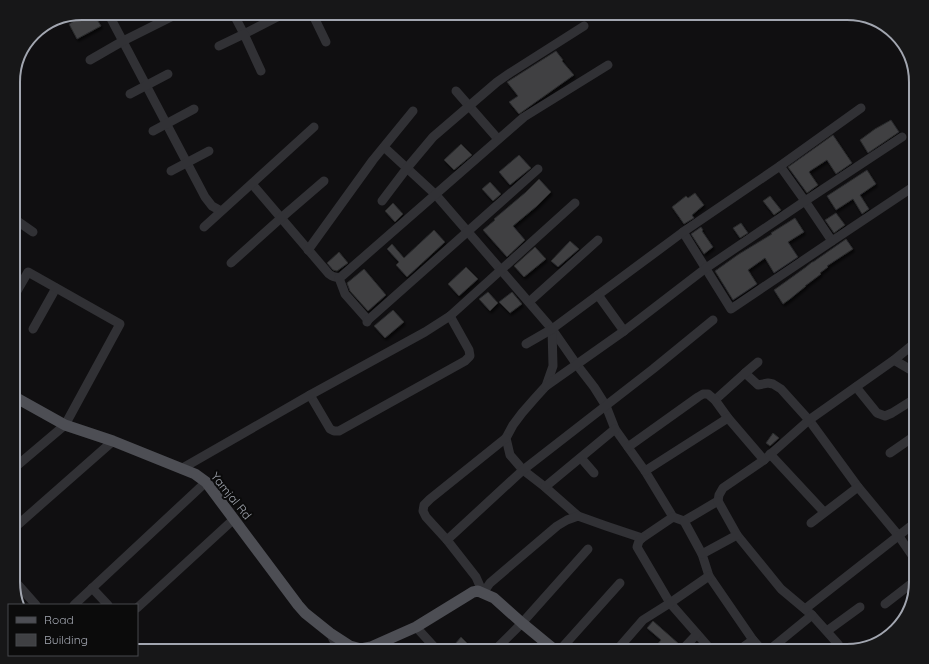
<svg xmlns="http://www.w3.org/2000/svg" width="929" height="664" font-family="Quicksand,sans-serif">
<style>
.building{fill:#3f4043;stroke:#2a2a2c;filter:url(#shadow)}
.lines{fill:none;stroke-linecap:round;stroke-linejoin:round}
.minor{stroke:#313135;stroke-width:9}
.major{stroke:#4d4e54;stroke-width:11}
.labels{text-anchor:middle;stroke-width:4;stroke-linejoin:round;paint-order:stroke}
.street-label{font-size:12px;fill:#a2a6b0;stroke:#0b0b0b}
.rim{fill:none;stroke:#a2a6b0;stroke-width:2}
</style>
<defs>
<filter id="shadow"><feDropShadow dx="1.5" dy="2.5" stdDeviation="1" flood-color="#0009"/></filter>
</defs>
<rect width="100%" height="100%" fill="#100f11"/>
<!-- building -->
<g class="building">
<polygon points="88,13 93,13 101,26 77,39 69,24"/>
<polygon points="556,51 563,60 562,61 574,75 519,114 509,102 518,96 507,82"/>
<polygon points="891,120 899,132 868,153 860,140 875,129"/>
<polygon points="833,135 852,163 836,174 827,160 810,171 809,172 818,185 807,193 788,167"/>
<polygon points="461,144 472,155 454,170 444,160"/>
<polygon points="519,155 531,168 510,185 499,172"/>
<polygon points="867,170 876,184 860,195 869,209 862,214 853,199 836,210 827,196"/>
<polygon points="539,179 551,192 537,206 513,226 525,240 507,257 483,230 495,220 494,219 526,192"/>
<polygon points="490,182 501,194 493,201 482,189"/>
<polygon points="695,193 704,205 692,215 694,218 684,224 672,207 686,196 688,198"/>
<polygon points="770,196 781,210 774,215 763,201"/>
<polygon points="393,203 403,214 395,222 385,211"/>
<polygon points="836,213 845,225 834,233 825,220"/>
<polygon points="795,218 804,232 788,242 798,257 774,273 765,258 748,270 757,284 733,300 715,271 739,254 772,234 771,233"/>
<polygon points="741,223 748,233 740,238 733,228"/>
<polygon points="701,227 703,230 702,231 713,247 704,254 691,234"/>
<polygon points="434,230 445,242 407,277 396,265 399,262 387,249 392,244 404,258"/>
<polygon points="846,239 853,249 827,266 828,267 820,273 821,274 805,286 806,286 790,299 783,304 774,290 806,267 812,262 813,262"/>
<polygon points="570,241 579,249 558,267 551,261"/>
<polygon points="535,247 546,259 524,277 514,266"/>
<polygon points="339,252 348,263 337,271 333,270 327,263"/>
<polygon points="466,267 478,279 459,296 448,284"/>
<polygon points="364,269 386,295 368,311 350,291 347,283"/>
<polygon points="488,292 498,303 490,311 479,299"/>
<polygon points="512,292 522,304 510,313 499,302"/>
<polygon points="393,310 404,322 385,338 374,326"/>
<polygon points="773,433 779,438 770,446 766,443"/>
<polygon points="653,621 679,644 676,647 675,651 652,651 661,640 647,628"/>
<polygon points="461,637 467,643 476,651 449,651"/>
</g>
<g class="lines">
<!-- minor -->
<g class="minor">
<polyline points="108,13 205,197 212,206 221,211"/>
<polyline points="233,13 244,34 285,13"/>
<polyline points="312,13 326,42"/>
<polyline points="578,13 579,14"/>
<polyline points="219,46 244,34 261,71"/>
<polyline points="90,60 123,41 179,13"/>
<polyline points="456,91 498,139"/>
<polyline points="130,94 168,74"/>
<polyline points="153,131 194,109"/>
<polyline points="384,147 436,195 552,329 577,365 594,387 606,406 615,429 645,471 673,517"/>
<polyline points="780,166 805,201 832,241"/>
<polyline points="171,171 209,151"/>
<path d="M252,184L329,274C333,277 337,279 342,276L524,117L608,65"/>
<polyline points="382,201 407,168 433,137 497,82 510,73 584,26"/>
<polyline points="13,218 33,232"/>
<polyline points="204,227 314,127"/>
<polyline points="683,232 731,309 832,241 916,185"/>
<polyline points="308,250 373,160 413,111"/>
<polyline points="231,263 281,218 324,181"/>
<polyline points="339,278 345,294 368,320"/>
<polyline points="598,295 624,331"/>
<polyline points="529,302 598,240"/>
<polyline points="367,322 368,320 538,169"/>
<polyline points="33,329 56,288"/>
<polyline points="552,329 553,366 546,386 536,397 522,413 513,425 506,438 510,455 523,470 545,487 578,516"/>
<polyline points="526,344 552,329 683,232 780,166 861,108"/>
<polyline points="894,360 911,370 916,375"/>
<polyline points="745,373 758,385 768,383 773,384 781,389 809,420 858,487 898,535 916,561"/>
<polyline points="546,386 624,331 706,268 805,201 902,137"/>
<polyline points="856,387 877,413 885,416 892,413 916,398"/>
<polyline points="310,395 330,429 334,431 339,431 465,361 470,356 469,350 450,316"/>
<polyline points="715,400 745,373 758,362"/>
<polyline points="506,438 430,499 424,505 423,511 426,517 447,540 476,577 483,593 490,583 557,526 567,520 578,516 606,526 642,538 673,517 684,521 718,501 719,495 723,488 764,460 809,420 894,360 916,342"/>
<polyline points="628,447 698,397 703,394 708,394 715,400 728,418 764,460"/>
<polyline points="890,453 916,435"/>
<polyline points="770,454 824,512"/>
<polyline points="581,458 594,473"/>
<polyline points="13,469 65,425 120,324 28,272 13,298"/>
<polyline points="181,469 310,395 425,332 450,316 575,203"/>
<polyline points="645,471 728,418"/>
<polyline points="545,487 615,429"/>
<polyline points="718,501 737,535 781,589 812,615 838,644 843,651"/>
<polyline points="684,521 702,554 709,576 753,640 761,649 766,651"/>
<polyline points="811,523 858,487"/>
<polyline points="13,529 113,441"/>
<polyline points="642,538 639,541 637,547 670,603 712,651"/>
<polyline points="447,540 523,470 653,369 713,320"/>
<polyline points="702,554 737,535"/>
<polyline points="13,579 36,605"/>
<polyline points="92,588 108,605"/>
<polyline points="885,604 916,580"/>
<polyline points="74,605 206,482"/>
<polyline points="137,608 234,519"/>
<polyline points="805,609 916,522"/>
<polyline points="416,627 438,651"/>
<polyline points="827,631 860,607"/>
<polyline points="330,633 339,651"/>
<polyline points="494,651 522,623 588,549"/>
<polyline points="559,651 620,583"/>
<polyline points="616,651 643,620 670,603 709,576"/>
<polyline points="681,651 697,634"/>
<polyline points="738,651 753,640"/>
<polyline points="768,651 812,615"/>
</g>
<!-- major -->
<polyline class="major" points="13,396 65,425 113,441 195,474 206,482 298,605 305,613 330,633 350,646 361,649 371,647 416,627 473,592 478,591 494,598 522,623 556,651"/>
</g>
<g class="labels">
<!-- street labels -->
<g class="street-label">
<text transform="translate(231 496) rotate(51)" y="4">Yamjal Rd</text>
</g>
</g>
<!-- crop -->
<path d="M0 0H929V664H0ZM82 20H847A62 62 0 0 1 909 82V582A62 62 0 0 1 847 644H82A62 62 0 0 1 20 582V82A62 62 0 0 1 82 20Z" fill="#171718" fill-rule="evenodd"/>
<path class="rim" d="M82 20H847A62 62 0 0 1 909 82V582A62 62 0 0 1 847 644H82A62 62 0 0 1 20 582V82A62 62 0 0 1 82 20Z"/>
<!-- legend -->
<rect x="8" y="604" width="130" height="52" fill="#0b0b0b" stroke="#47494d"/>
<rect x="16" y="617" width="20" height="6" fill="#4d4e54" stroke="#47494d"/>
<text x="44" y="624" font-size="12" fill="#a2a6b0">Road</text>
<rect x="16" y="634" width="20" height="12" fill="#3f4043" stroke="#47494d"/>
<text x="44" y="644" font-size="12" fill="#a2a6b0">Building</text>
</svg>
